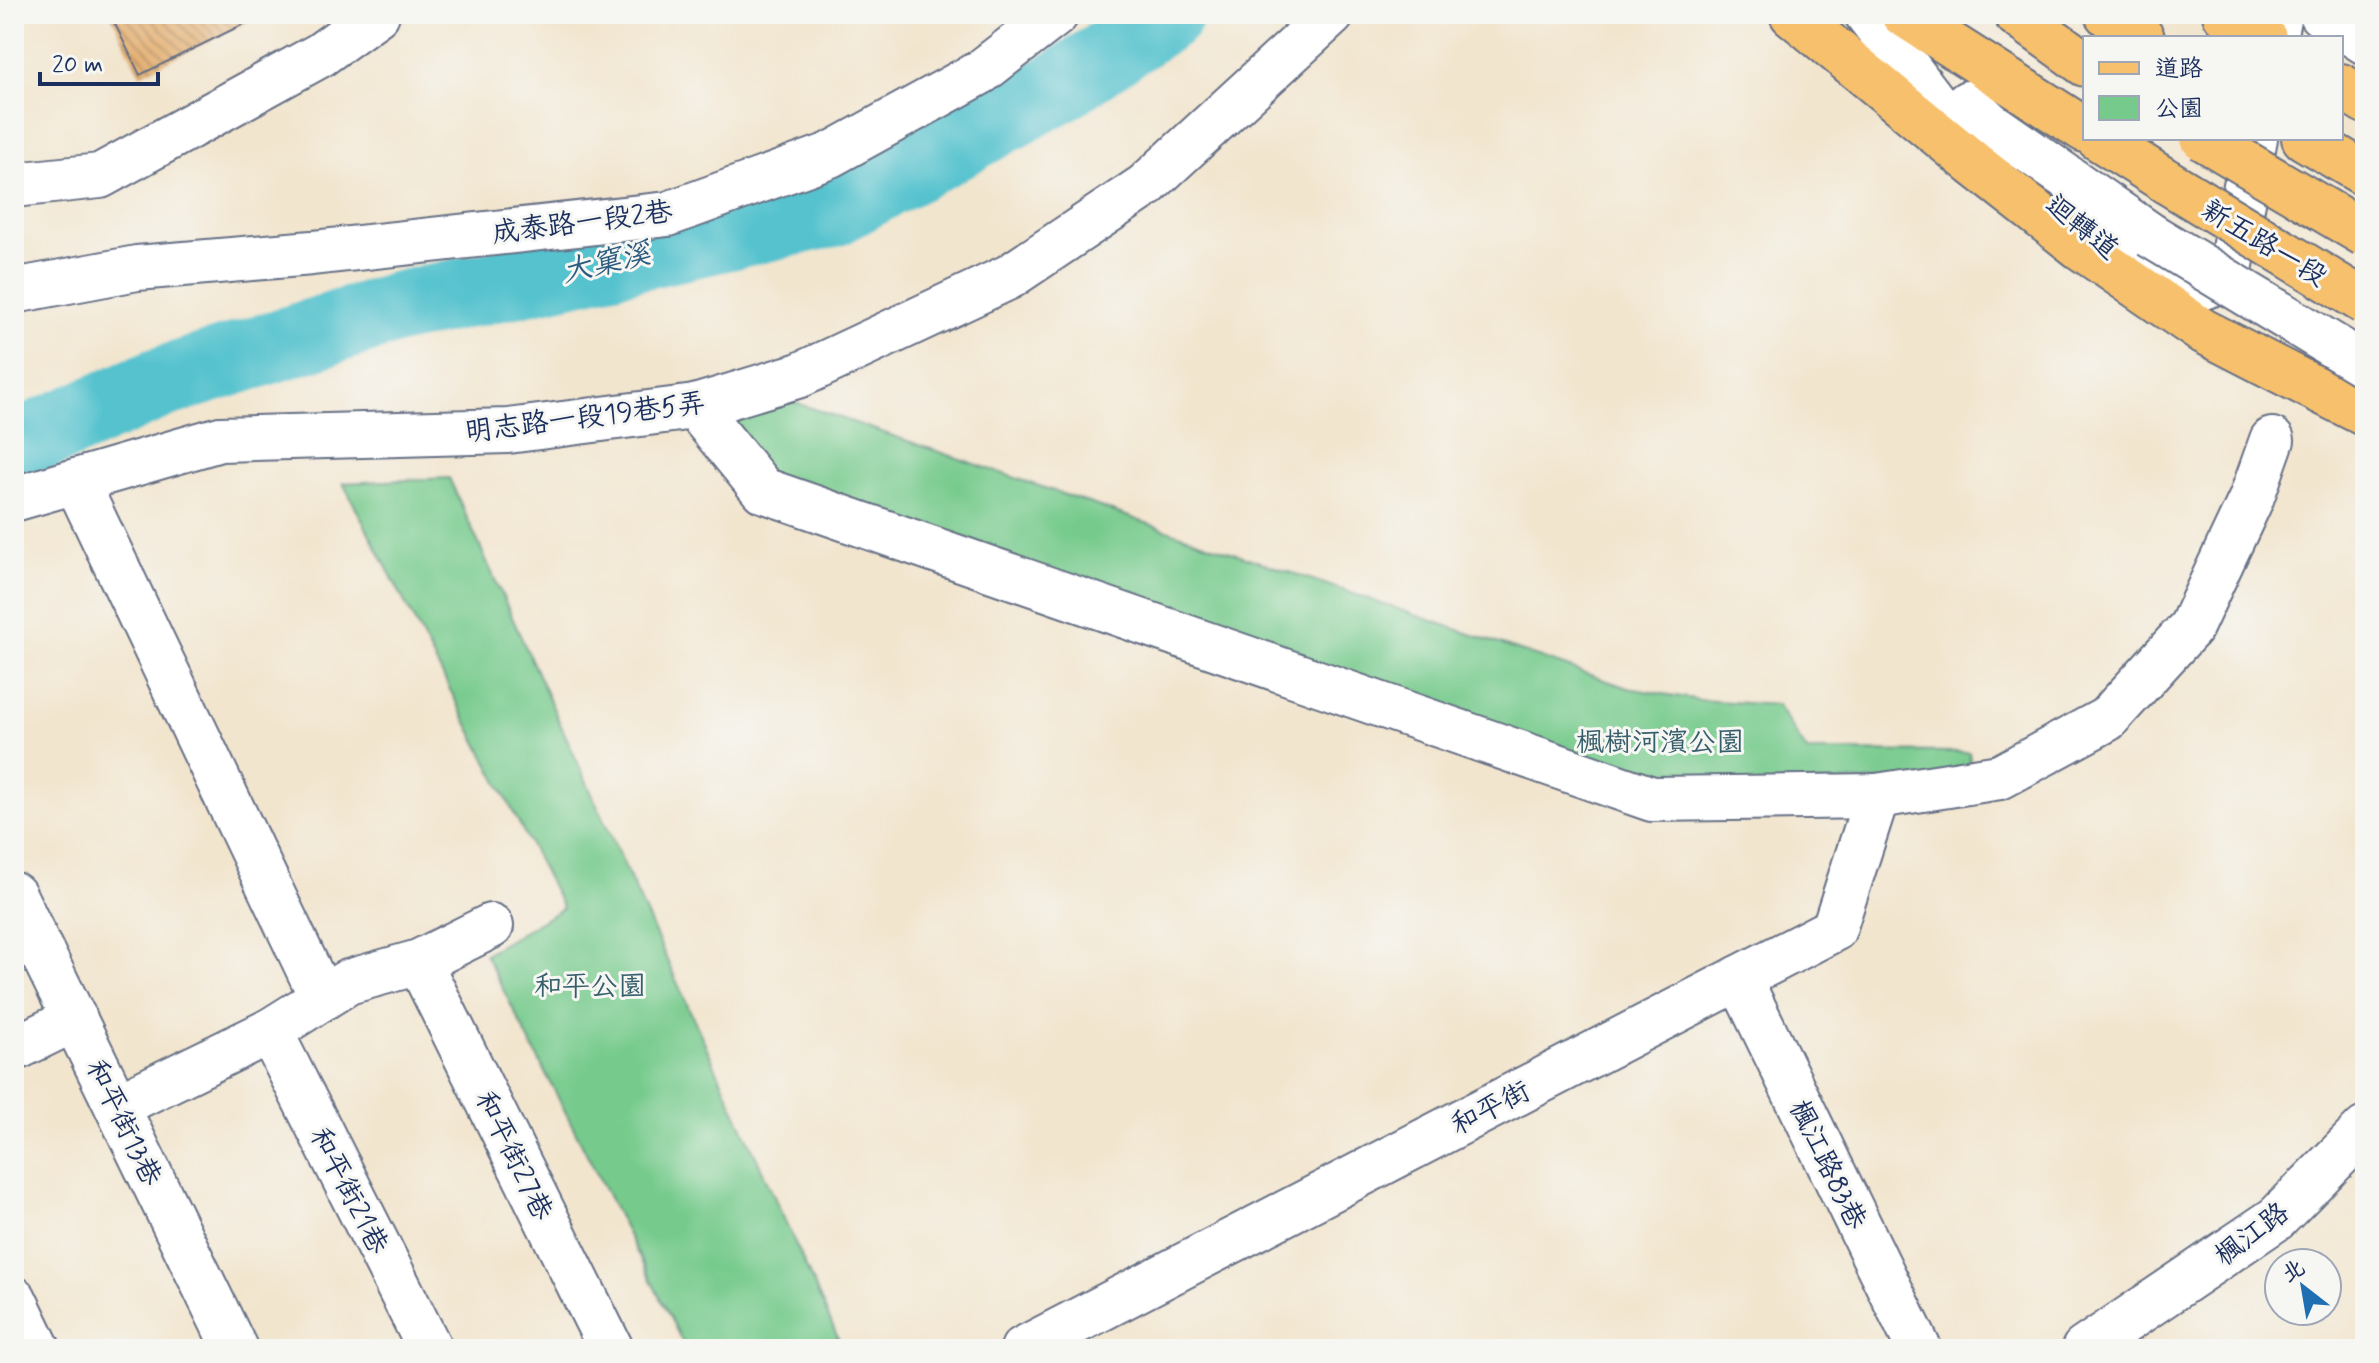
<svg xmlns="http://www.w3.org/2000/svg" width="2379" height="1363" font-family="Mynerve,'LXGW WenKai TC',sans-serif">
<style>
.green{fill:#76ca8c;stroke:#487c75;stroke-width:2}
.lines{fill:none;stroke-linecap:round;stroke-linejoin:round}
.river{stroke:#55c2ce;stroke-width:72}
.building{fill:url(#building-back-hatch)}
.minor-casing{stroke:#666f85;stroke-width:48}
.major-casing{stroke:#666f85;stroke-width:48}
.highway-casing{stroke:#666f85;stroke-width:48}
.minor{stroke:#fff;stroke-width:44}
.major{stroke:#f7c06c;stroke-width:44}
.highway{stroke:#f7c06c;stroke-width:44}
.minor-bridge-casing{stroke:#666f85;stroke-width:48;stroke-linecap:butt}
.major-bridge-casing{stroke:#666f85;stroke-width:48;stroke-linecap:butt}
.highway-bridge-casing{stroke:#666f85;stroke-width:48;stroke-linecap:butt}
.minor-bridge{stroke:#fff;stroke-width:44}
.major-bridge{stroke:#f7c06c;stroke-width:44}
.highway-bridge{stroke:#f7c06c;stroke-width:44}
.labels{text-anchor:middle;stroke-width:6;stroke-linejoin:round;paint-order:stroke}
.street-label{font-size:28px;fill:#1b2f5e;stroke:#f6f6f2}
.park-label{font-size:28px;fill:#365e6c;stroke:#f6f6f2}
.water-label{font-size:30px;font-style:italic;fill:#2c5b80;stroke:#f6f6f2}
</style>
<defs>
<pattern id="building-back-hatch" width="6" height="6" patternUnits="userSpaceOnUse" patternTransform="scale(2)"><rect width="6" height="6" fill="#e4af70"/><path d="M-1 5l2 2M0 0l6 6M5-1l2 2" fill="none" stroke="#b88f5f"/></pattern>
</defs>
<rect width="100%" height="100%" fill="#f6f6f2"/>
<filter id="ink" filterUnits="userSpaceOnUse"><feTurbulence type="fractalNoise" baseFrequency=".0125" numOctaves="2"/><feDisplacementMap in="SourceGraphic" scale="16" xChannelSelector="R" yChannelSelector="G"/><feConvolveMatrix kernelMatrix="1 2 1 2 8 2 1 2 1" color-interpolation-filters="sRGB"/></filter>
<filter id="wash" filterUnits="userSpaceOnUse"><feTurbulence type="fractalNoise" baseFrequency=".006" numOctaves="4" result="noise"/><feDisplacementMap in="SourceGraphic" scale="32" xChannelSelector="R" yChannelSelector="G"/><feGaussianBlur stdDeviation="1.8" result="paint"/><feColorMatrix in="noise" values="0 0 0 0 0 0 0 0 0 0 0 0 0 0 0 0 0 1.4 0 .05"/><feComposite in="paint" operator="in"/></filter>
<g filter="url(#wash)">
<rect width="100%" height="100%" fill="#f2e5ce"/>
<!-- green -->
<g class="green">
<polygon points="791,401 1628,688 1699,700 1777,705 1807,751 1969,752 1972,777 1652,789 768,478 727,421"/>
<polygon points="449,478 843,1349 686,1349 485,954 563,908 343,483"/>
</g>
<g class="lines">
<!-- river -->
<polyline class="river" points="14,447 160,383 396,308 833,211 1061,86 1168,14"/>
</g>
<g id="blocks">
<!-- building -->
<polygon class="building" points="110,14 247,14 250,21 140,75"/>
</g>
</g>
<g filter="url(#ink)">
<use href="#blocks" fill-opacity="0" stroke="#666f85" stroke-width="2"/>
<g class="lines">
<defs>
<g id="minor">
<polyline points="1867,14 1941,111 1982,143"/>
<polyline points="2321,14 2365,42"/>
<polyline points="2274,38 2279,14"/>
<polyline points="1968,103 1989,123 2150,235"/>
<polyline points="14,185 100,176 320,55 377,14"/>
<polyline points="2107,245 2127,261 2197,289 2217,282 2231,265 2255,138"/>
<polyline points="14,291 137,268 312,253 668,214 830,155 981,72 1056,14"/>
<polyline points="695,407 763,490 1652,799 1877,796 2000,777 2107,719 2191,627 2251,499 2272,440"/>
<polyline points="76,481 322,998"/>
<polyline points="14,499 220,439 508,431 695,407 800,375 1009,277 1145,186 1332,14"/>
<polyline points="14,895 235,1349"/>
<polyline points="419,962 611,1349"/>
<polyline points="1739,978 1919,1349"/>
<polyline points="270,1031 430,1349"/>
<polyline points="14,1049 75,1019"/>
<polyline points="117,1106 270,1031 348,982 419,962 491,926"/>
<polyline points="14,1299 38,1349"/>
<polyline points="1023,1349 1834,929 1877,796"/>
<polyline points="2084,1349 2277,1218 2365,1129"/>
</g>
<g id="major">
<polyline points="1903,14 2085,130"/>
<polyline points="2225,14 2264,38"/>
<polyline points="2341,86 2365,101"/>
<polyline points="2098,138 2166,181"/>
</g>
<g id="highway">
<polyline points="1792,14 1974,164 2080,247 2201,330 2365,414"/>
<polyline points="2016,14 2085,64"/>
<polyline points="2107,14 2142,38"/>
<polyline points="2304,138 2365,174"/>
</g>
</defs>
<!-- minor casing -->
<use href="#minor" class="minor-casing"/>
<!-- major casing -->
<use href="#major" class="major-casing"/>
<!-- highway casing -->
<use href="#highway" class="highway-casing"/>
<!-- minor -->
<use href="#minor" class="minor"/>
<!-- major -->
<use href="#major" class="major"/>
<!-- highway -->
<use href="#highway" class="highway"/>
<defs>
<polyline id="minor-bridge" points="2150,235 2365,365"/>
<polyline id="major-bridge" points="2166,181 2365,302"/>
<polyline id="highway-bridge" points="2203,138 2365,234"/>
</defs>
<!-- minor-bridge casing -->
<use href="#minor-bridge" class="minor-bridge-casing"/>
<!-- major-bridge casing -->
<use href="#major-bridge" class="major-bridge-casing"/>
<!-- highway-bridge casing -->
<use href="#highway-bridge" class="highway-bridge-casing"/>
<!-- minor-bridge -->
<use href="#minor-bridge" class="minor-bridge"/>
<!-- major-bridge -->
<use href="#major-bridge" class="major-bridge"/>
<!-- highway-bridge -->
<use href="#highway-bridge" class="highway-bridge"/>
</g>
</g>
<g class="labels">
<!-- street labels -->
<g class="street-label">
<text transform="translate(582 221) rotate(-7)" y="10">成泰路一段2巷</text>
<text transform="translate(2083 226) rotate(39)" y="10">迴轉道</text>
<text transform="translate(2265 242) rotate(31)" y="10">新五路一段</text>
<text transform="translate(585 416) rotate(-7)" y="10">明志路一段19巷5弄</text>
<text transform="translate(1490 1107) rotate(-27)" y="10">和平街</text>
<text transform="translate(125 1122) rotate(64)" y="10">和平街13巷</text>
<text transform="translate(515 1155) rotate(64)" y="10">和平街27巷</text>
<text transform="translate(1829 1164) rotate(64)" y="10">楓江路83巷</text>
<text transform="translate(350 1190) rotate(63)" y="10">和平街21巷</text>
<text transform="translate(2251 1233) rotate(-37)" y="10">楓江路</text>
</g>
<!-- park labels -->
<g class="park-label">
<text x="1660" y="751">楓樹河濱公園</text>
<text x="590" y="995">和平公園</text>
</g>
<!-- water labels -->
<g class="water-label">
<text transform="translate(606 262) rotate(-13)" y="10">大窠溪</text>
</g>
</g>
<!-- margin -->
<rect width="2379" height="1363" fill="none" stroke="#f6f6f2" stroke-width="48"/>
<!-- legend -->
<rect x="2083" y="36" width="260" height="104" fill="#f6f6f2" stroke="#9ea6b7" stroke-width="2"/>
<rect x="2099" y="62" width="40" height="12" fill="#f7c06c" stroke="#9ea6b7" stroke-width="2"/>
<text x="2155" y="76" font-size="24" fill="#1b2f5e">道路</text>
<rect x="2099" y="96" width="40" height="24" fill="#76ca8c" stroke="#9ea6b7" stroke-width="2"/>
<text x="2155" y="116" font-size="24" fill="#1b2f5e">公園</text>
<!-- north arrow -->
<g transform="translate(2303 1287) rotate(329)"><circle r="38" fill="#f6f6f2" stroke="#9ea6b7" stroke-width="2"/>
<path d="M0-6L14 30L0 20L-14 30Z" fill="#1f6fb2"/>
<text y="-12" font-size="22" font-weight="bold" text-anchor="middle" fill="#1b2f5e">北</text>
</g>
<!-- scale -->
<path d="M40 72v12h118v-12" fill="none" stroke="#1b2f5e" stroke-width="4"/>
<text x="52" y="72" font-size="24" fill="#1b2f5e" stroke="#f6f6f2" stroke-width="6" paint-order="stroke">20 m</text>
</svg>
